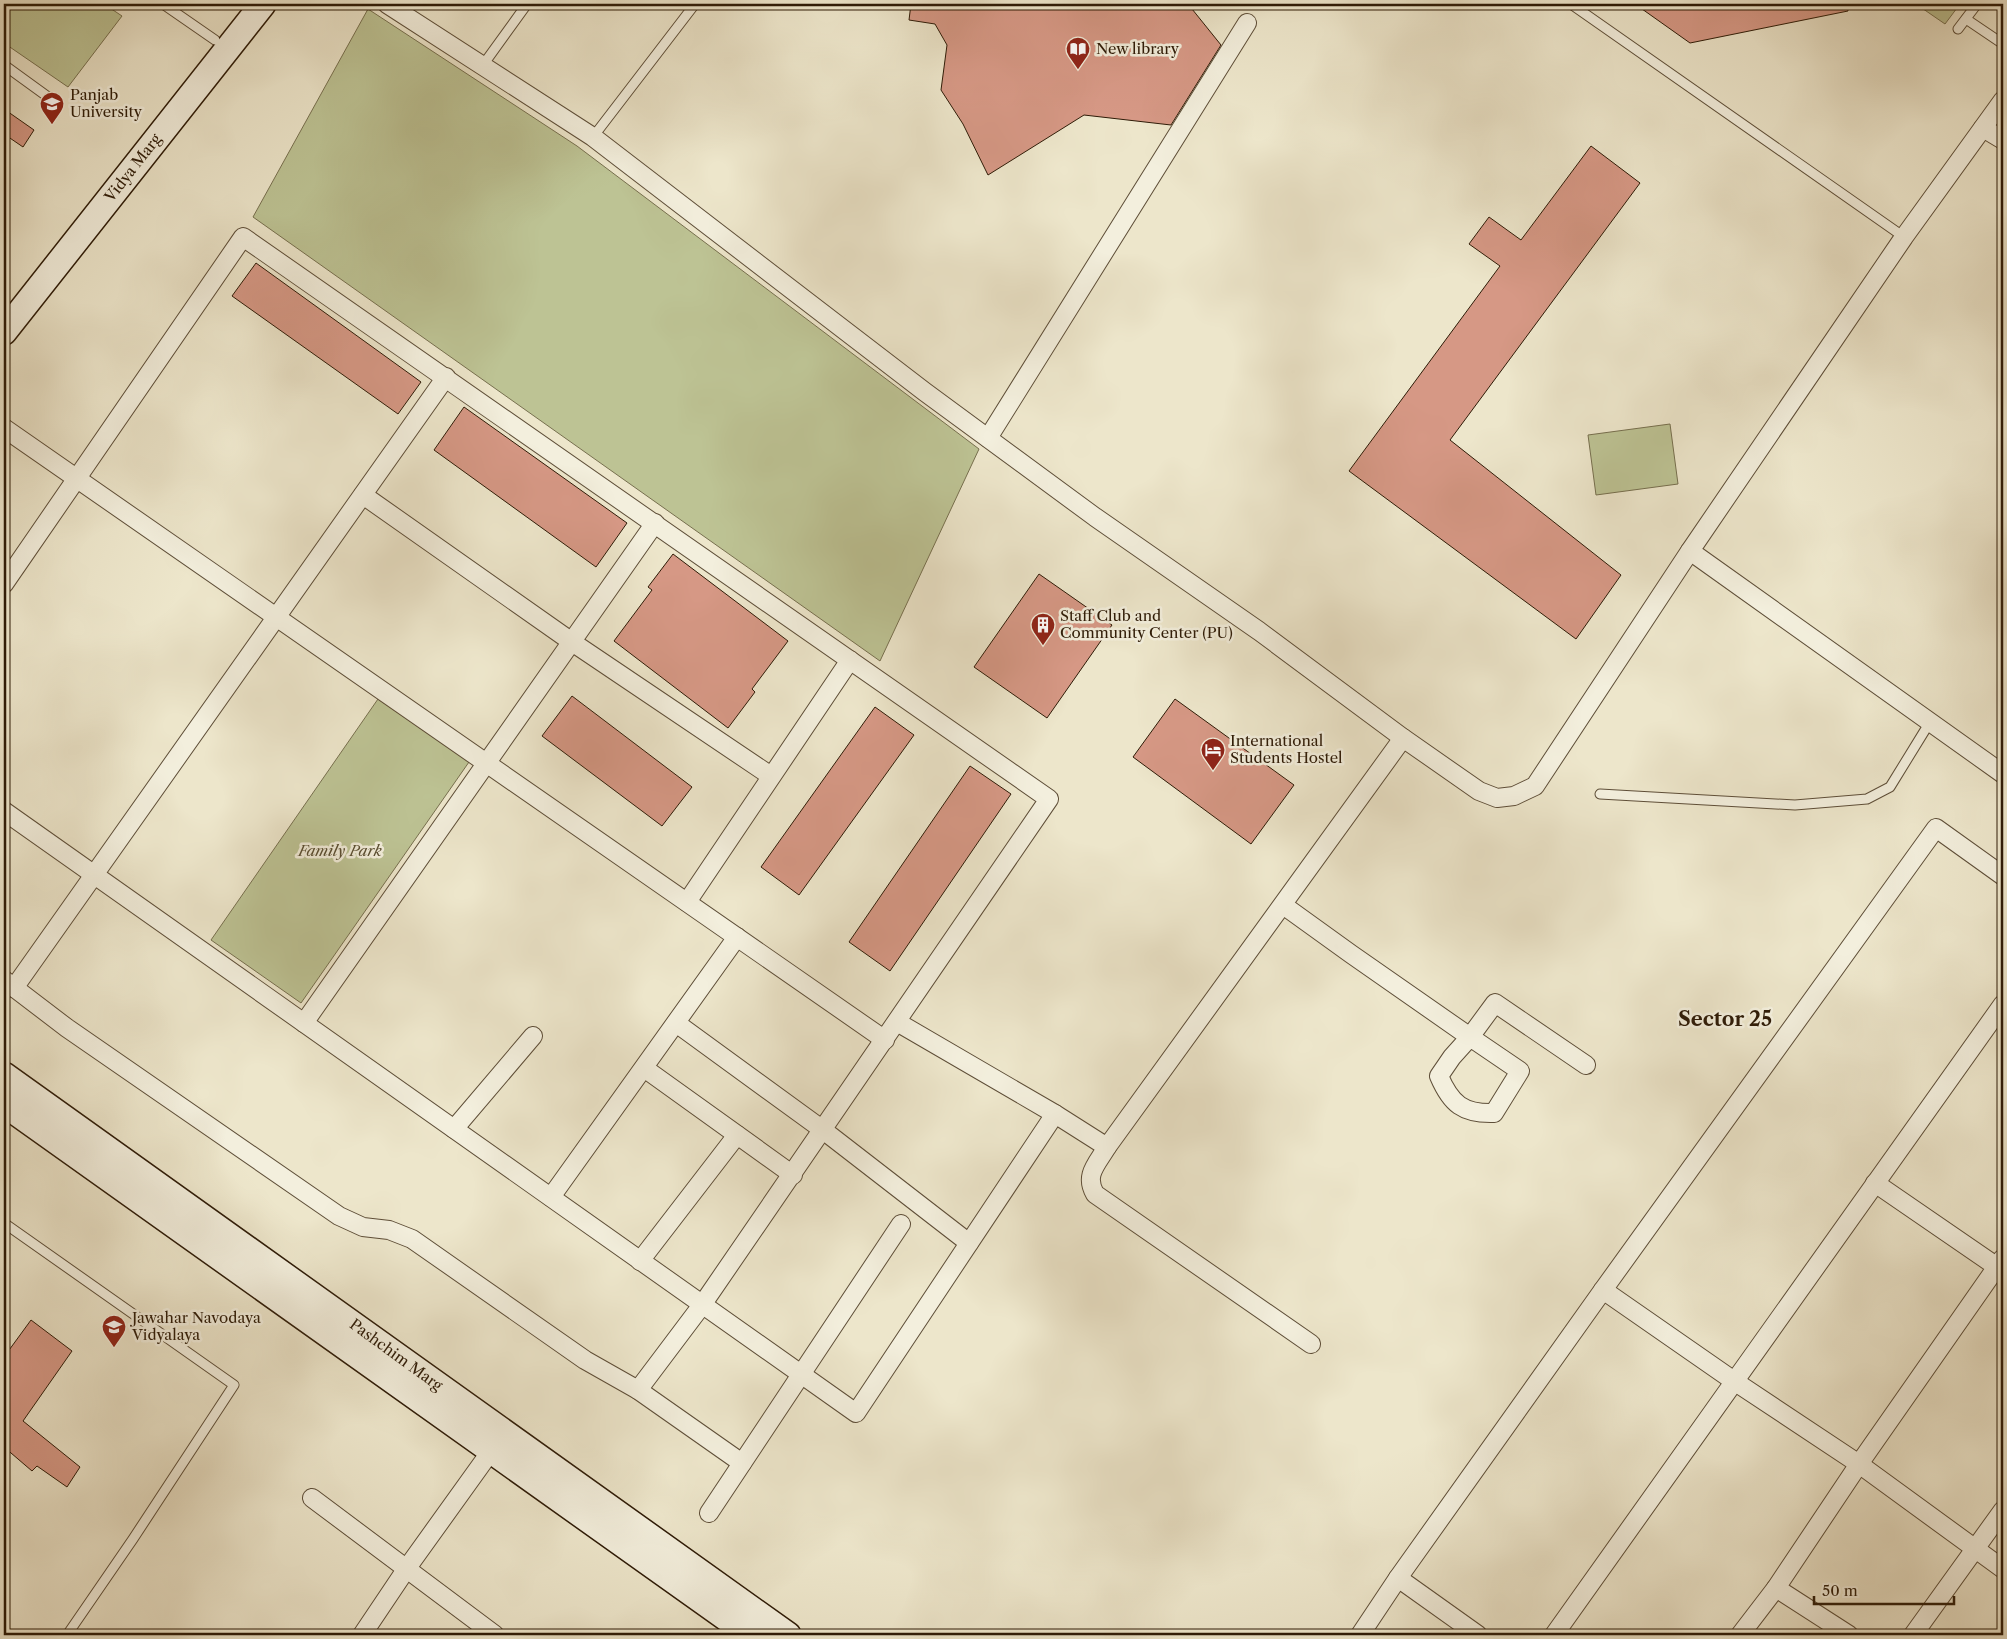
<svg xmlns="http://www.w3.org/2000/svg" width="2007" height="1639" font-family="'Libre Caslon Text',serif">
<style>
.green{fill:#bdc394;stroke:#766f4e}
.building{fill:#d69885;stroke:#2e1b07}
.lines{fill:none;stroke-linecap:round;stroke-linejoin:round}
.service-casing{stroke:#5e4e38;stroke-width:11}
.minor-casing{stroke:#5e4e38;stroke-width:20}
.secondary-casing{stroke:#2e1b07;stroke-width:28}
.service{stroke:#f3efdd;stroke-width:9}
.minor{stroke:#f3efdd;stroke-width:18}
.secondary{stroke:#f3efdd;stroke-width:25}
.labels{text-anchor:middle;stroke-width:5;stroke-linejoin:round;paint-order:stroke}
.poi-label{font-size:15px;fill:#2e1b07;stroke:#f3efdd;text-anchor:start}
.street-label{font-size:15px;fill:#2e1b07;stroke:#f3efdd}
.park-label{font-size:15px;font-style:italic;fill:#594d31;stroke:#f3efdd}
.district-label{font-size:20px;font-weight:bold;fill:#2e1b07;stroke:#f3efdd}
</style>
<rect width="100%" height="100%" fill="#ede6cb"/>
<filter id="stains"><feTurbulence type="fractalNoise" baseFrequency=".004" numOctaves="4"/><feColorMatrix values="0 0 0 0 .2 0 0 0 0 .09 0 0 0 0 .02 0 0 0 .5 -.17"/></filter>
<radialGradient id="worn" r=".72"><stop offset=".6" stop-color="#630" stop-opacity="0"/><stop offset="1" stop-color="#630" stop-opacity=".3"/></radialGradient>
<!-- green -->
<g class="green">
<polygon points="4,4 104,4 122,16 68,87 4,43"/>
<polygon points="1916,4 1960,4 1945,24"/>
<polygon points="368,9 577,146 979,449 880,661 253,217"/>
<polygon points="1670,424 1678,484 1596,495 1588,435"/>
<polygon points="378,699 469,762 301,1003 211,940"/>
</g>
<!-- building -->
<g class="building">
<polygon points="911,4 1188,4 1221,45 1171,125 1084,115 988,175 963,124 941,90 947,45 935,24 909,20"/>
<polygon points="1635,4 1847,4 1848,11 1690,43"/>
<polygon points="4,109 34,130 23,147 4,134"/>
<polygon points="1591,146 1640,183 1450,440 1621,575 1576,639 1349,471 1500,266 1469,244 1489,217 1521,240"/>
<polygon points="256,263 421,382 398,414 232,296"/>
<polygon points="464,407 627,523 596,567 434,450"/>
<polygon points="673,554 788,641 752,689 755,692 728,728 614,641 652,590 648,587"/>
<polygon points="1039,574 1112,625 1047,718 974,667"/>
<polygon points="572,696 692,787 662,826 542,736"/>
<polygon points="1175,699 1294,785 1251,844 1133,757"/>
<polygon points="875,707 914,735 799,895 761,867"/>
<polygon points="970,766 1011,794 890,971 849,942"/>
<polygon points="31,1320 72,1351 23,1421 80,1467 67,1487 37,1466 32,1471 4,1447 4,1357"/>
</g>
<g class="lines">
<defs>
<g id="service">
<polyline points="163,4 215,40"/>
<polyline points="1571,4 1904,237"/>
<polyline points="1966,19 2003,44"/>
<polyline points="1958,29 1977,4"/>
<polyline points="4,65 55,102"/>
<polyline points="483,65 527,4"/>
<polyline points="593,137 695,4"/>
<polyline points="1600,794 1795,805 1867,799 1890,787 1930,722"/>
<polyline points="4,1223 234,1385 133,1539 67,1635"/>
</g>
<g id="minor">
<polyline points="387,4 593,137 925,392 1095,517 1259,631 1403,738 1479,791 1497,798 1514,796 1535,786 1690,551"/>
<polyline points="2003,100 1904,237 1690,551 2003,774"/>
<polyline points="1983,128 2003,140"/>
<polyline points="4,428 885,1040"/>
<polyline points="988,438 1247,23"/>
<polyline points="363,495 572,642 771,776"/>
<polyline points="4,584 243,237 1049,799 702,1305 638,1390"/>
<polyline points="4,811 856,1413 1055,1114"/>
<polyline points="687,902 850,660"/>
<polyline points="1283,905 1351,954 1470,1037 1495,1003 1586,1065"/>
<polyline points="4,980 67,1028 339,1216 363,1227 389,1230 412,1239 585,1360 638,1390 742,1463"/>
<polyline points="14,988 446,377"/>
<polyline points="897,1022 1055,1114 1107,1147 1403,738"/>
<polyline points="304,1023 655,523"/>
<polyline points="676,1023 823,1130 969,1243"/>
<path d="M1470,1037L1520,1071L1494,1113C1463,1114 1451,1104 1439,1076L1452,1057Z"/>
<polyline points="644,1068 793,1175"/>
<polyline points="454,1129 533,1036"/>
<path d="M1107,1147C1097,1164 1084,1175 1095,1194L1311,1344"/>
<polyline points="1875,1183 2003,1271"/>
<polyline points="551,1197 737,937"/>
<polyline points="640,1261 737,1135"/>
<polyline points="1603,1290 1734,1381 1859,1464 2003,1569"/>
<polyline points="312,1498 495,1635"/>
<polyline points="709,1513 901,1224"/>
<polyline points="1398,1578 1478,1635"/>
<polyline points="1776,1588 1849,1635"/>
<polyline points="362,1635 407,1568 491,1451"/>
<polyline points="1360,1635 1398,1578 1603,1290 1936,828 2003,876"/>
<polyline points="1554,1635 2003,1004"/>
<polyline points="1740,1635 1776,1588 1859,1464 2003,1258"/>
<polyline points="1913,1635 2003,1510"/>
</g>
<g id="secondary">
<polyline points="4,332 263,4"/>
<polyline points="4,1075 788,1635"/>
<polyline points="4,1104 750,1635"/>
</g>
</defs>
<!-- service casing -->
<use href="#service" class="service-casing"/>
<!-- minor casing -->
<use href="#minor" class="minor-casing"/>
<!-- secondary casing -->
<use href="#secondary" class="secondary-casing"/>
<!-- service -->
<use href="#service" class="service"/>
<!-- minor -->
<use href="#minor" class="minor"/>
<!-- secondary -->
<use href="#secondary" class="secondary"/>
</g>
<!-- icons -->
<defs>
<symbol id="library-pin" viewBox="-11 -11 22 30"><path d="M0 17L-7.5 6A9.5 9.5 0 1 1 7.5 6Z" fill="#8f2418" stroke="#f3efdd"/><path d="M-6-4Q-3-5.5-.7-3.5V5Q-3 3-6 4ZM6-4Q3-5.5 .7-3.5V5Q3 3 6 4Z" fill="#fff"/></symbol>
<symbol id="university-pin" viewBox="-11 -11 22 30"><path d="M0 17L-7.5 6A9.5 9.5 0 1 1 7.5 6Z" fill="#8f2418" stroke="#f3efdd"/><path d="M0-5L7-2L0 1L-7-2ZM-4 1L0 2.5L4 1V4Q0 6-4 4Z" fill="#fff"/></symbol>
<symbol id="building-pin" viewBox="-11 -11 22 30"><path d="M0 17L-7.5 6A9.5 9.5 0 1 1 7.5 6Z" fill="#8f2418" stroke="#f3efdd"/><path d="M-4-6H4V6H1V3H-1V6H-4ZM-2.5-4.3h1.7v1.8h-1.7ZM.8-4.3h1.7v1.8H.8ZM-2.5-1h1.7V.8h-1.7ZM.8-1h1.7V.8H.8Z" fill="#fff"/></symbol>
<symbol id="hotel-pin" viewBox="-11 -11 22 30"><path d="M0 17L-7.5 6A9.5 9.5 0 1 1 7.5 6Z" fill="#8f2418" stroke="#f3efdd"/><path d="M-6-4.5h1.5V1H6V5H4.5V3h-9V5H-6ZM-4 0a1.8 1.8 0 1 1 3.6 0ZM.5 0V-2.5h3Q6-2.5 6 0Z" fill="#fff"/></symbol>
<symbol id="school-pin" viewBox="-11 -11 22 30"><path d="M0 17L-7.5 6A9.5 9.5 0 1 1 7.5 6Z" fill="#8f2418" stroke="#f3efdd"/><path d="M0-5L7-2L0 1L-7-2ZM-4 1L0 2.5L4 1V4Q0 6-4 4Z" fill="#fff"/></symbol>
</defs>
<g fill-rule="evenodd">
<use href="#library-pin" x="1064" y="35" width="28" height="38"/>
<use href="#university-pin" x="38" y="90" width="28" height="38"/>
<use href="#building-pin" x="1029" y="611" width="28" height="38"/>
<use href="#hotel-pin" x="1199" y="736" width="28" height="38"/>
<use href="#school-pin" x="100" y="1313" width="28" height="38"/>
</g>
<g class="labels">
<!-- poi labels -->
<g class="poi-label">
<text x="1096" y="54">New library</text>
<text x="70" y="100">Panjab<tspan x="70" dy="17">University</tspan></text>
<text x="1060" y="621">Staff Club and<tspan x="1060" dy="17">Community Center (PU)</tspan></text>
<text x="1230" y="746">International<tspan x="1230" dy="17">Students Hostel</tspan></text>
<text x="132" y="1323">Jawahar Navodaya<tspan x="132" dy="17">Vidyalaya</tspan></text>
</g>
<!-- street labels -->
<g class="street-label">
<text transform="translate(133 168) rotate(-52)" y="5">Vidya Marg</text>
<text transform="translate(396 1355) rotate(36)" y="5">Pashchim Marg</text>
</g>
<!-- park labels -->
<g class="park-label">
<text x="340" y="856">Family Park</text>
</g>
<!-- district labels -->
<g class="district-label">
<text x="1725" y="1026">Sector 25</text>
</g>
</g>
<!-- margin -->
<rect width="2007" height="1639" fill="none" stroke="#ede6cb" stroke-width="20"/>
<rect x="5" y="5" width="1997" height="1629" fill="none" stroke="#2e1b07" stroke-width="2.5"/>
<rect x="10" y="10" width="1987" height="1619" fill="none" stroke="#2e1b07"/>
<!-- scale -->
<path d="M1814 1596v8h140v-8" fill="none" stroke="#2e1b07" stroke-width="2.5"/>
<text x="1822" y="1596" font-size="15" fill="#2e1b07" stroke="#f3efdd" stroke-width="4" paint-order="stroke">50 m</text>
<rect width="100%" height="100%" filter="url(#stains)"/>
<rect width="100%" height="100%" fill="url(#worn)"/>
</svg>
